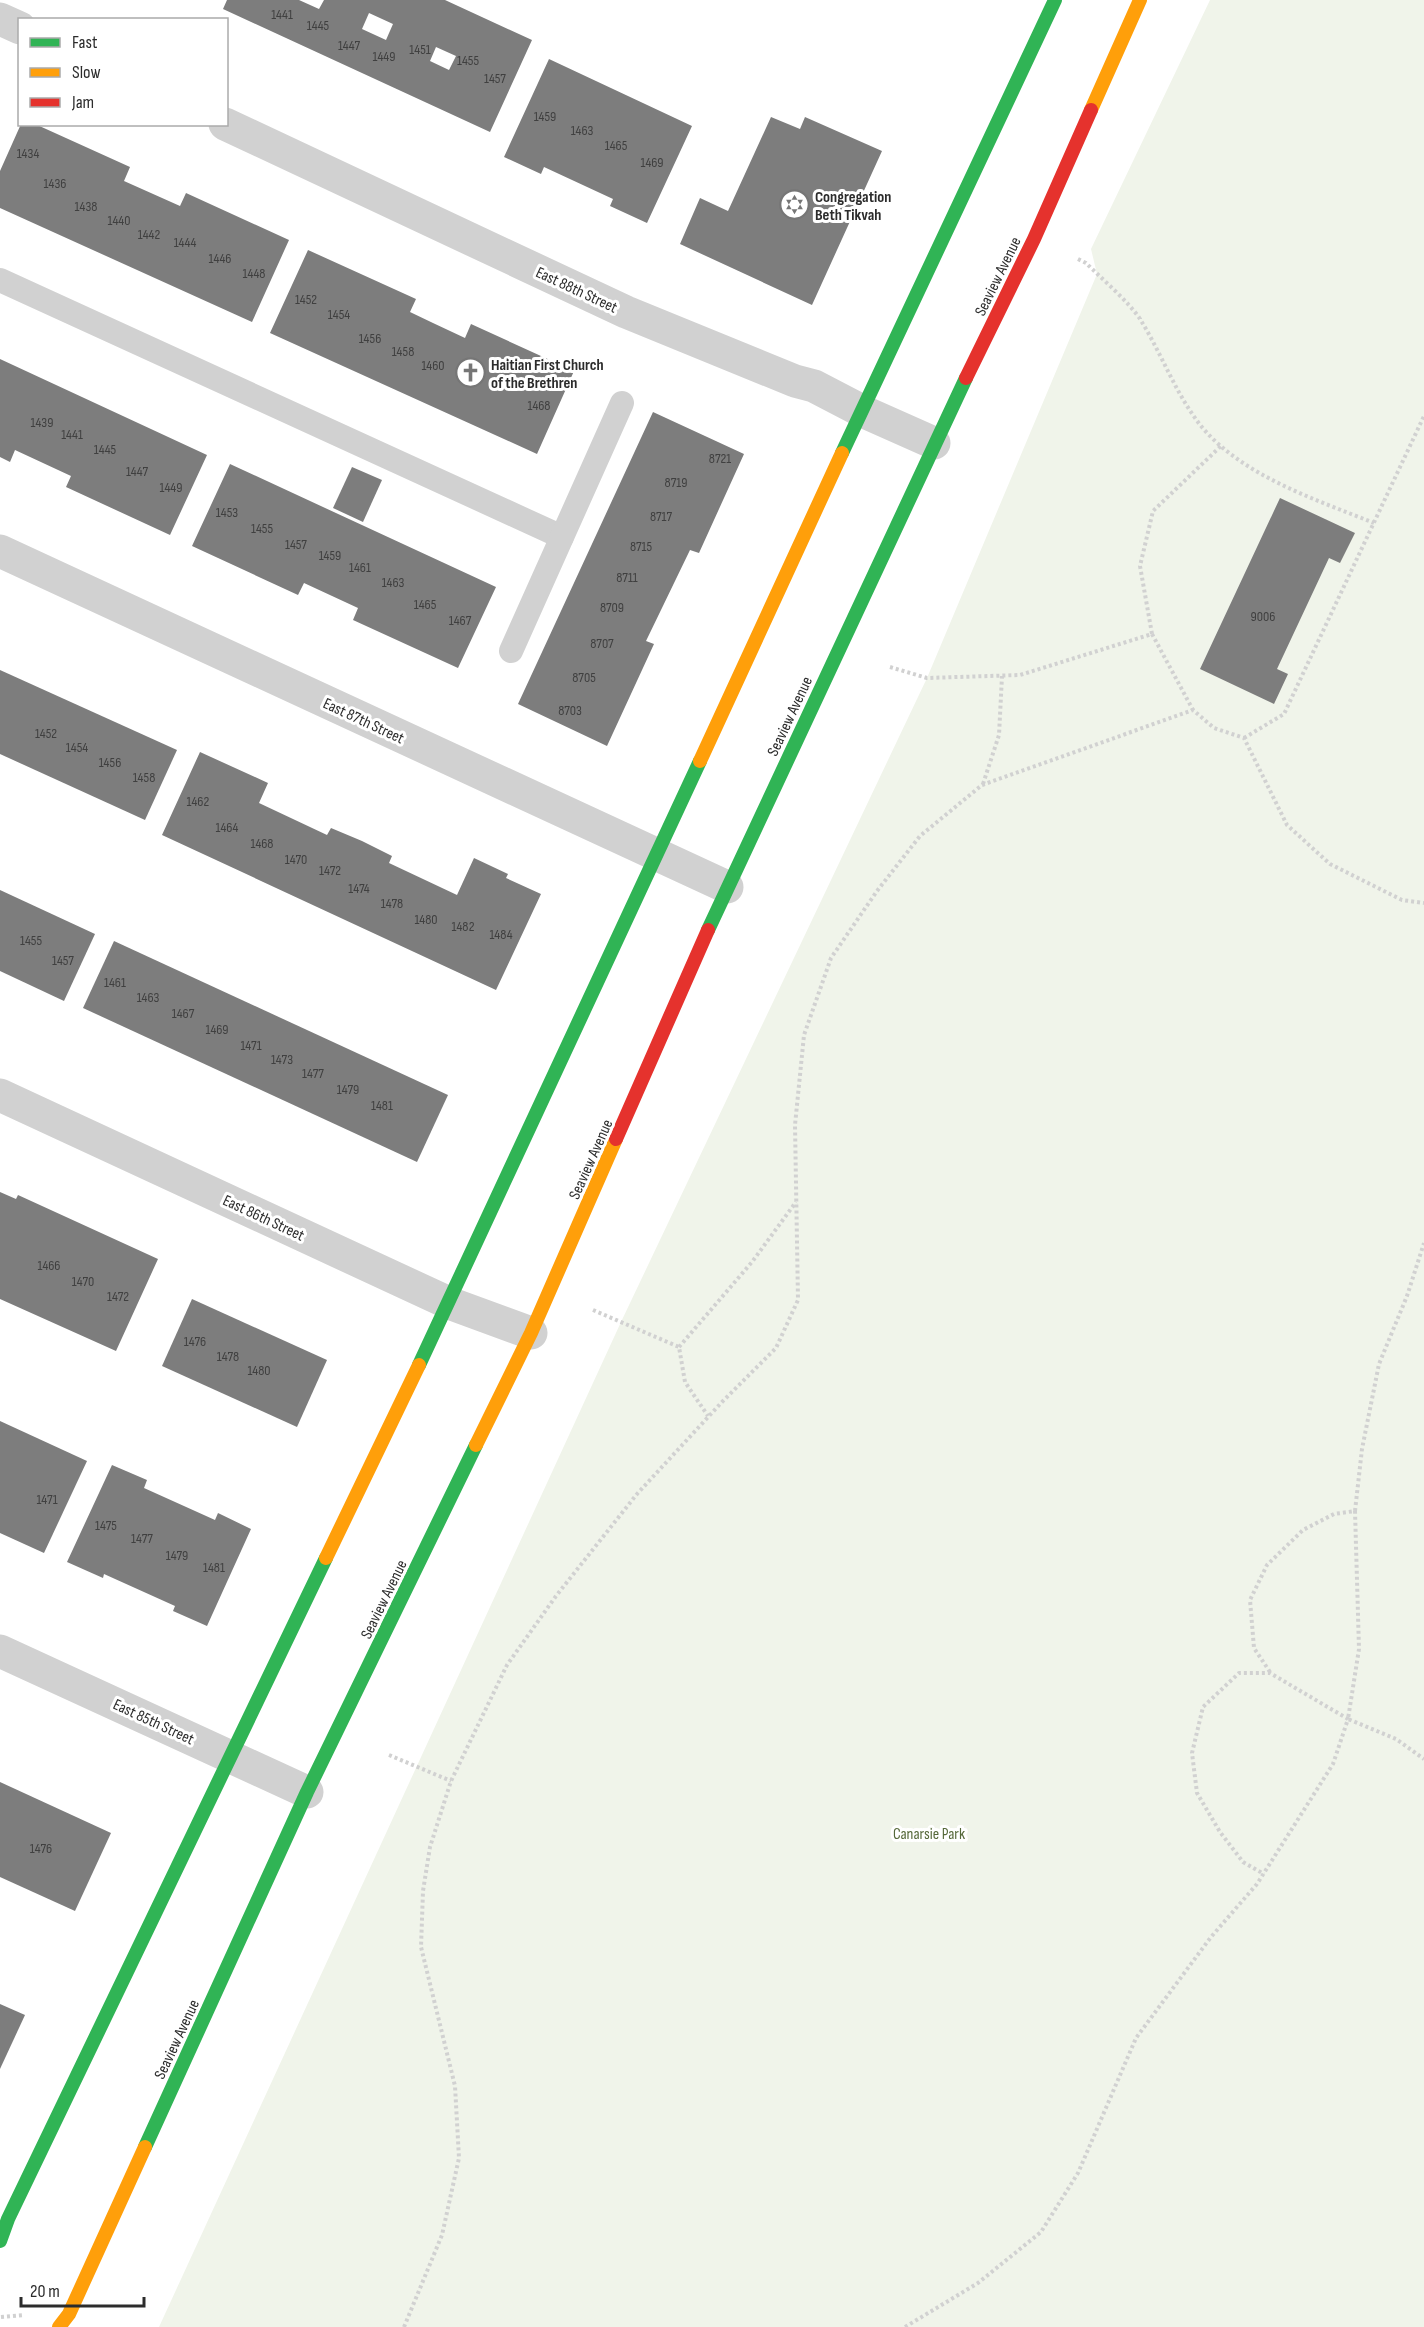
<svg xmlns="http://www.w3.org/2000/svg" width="1424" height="2327" font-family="'Sofia Sans Condensed',sans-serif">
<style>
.green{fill:#f0f4ea}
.building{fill:#7d7d7d;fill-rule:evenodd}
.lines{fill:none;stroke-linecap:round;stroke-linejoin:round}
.path{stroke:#d1d1d1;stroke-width:4;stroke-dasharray:3 3;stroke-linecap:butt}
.lane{stroke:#d1d1d1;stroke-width:24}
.street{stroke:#d1d1d1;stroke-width:33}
.fast{stroke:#30b455;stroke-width:14}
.slow{stroke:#ff9f0a;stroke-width:14}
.jam{stroke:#e5322d;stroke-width:14}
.labels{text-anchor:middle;stroke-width:6;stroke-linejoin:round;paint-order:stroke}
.number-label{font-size:14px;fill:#404040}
.poi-label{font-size:16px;font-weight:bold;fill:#2c2c2c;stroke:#fff;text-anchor:start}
.street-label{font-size:16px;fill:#2c2c2c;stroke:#fff}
.park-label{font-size:16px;fill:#556839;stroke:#fff}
</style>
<rect width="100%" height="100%" fill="#fff"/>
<!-- green -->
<polygon class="green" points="1210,0 1424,0 1424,2327 159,2327 621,1322 927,678 1097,274 1091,249"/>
<!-- building -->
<g class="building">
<path d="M227,0H299L319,9L324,0H445L532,40L490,132L223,9ZM369,13L393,24L386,40L362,29ZM436,47L456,56L449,70L430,61Z"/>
<polygon points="549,59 692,126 647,223 610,206 613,199 544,167 541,174 504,157"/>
<polygon points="771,117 800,129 805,117 882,151 812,305 680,244 700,198 728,211"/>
<polygon points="21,124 35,124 130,167 124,181 180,206 186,193 289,240 252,322 0,208 0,171"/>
<polygon points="308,250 416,299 410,312 433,323 465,338 471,324 574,371 537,454 270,333"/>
<polygon points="0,359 207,455 170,535 66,487 71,476 15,450 10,462 0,457"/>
<polygon points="653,412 744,454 699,553 690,550 646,641 654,644 607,746 518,704"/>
<polygon points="230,464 496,587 458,668 353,620 358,608 304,583 298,595 192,546"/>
<polygon points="352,467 382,480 363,522 333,508"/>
<polygon points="1280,498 1355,533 1340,563 1329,558 1277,669 1288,674 1274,704 1200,669"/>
<polygon points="0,670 177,750 145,820 0,754"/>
<polygon points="200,752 268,783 259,803 327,835 331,828 362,841 392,856 389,863 457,895 474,858 508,874 506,878 541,894 496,990 162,835"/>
<polygon points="0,890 95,934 64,1001 0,971"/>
<polygon points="114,941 448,1095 417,1162 83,1008"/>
<polygon points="0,1192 16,1199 18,1195 158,1259 116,1351 0,1299"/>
<polygon points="192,1299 327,1360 297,1427 162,1366"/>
<polygon points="0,1421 87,1461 44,1553 0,1533"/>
<polygon points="112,1465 147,1480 144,1488 215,1520 218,1513 251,1529 207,1626 173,1611 175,1606 104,1574 103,1578 67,1562"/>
<polygon points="0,1782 111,1833 75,1911 0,1877"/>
<polygon points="0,2004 25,2015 0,2069"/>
</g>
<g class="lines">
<!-- path -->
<g class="path">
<path d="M1078,259L1086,263C1102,279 1129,302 1140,319C1162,354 1175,393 1201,426C1242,476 1317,500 1374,523"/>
<polyline points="1152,634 1193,710"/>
<polyline points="890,667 927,678 1020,675 1152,634 1140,566 1153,511 1222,445"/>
<polyline points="1244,738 1284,714 1424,416"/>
<polyline points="983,784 999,735 1002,676"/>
<polyline points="593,1310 679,1347 685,1382 708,1416"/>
<polyline points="679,1347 752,1262 796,1202"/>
<polyline points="1355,1511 1362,1449 1379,1364 1407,1296 1424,1243"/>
<polyline points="1270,1672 1254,1648 1250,1600 1267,1565 1303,1530 1334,1514 1355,1511 1359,1649 1348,1719 1396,1739 1424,1759"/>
<polyline points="389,1755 451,1781"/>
<polyline points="1,2317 24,2315"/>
<polyline points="404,2327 442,2235 459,2158 455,2086 421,1947 423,1891 430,1847 451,1781 507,1665 556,1596 637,1494 722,1402 776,1348 798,1300 795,1125 804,1035 831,958 877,891 920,836 982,785 1193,710 1214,728 1244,738 1287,825 1330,864 1402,900 1424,903"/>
<polyline points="905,2327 978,2283 1041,2232 1078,2173 1136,2038 1211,1937 1257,1884 1333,1764 1348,1719 1270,1673 1239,1673 1203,1707 1192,1753 1197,1793 1220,1832 1243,1862 1264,1874"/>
</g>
<!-- lane -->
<g class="lane">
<polyline points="0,280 562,537"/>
<polyline points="511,651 622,403"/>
</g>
<!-- street -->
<g class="street">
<polyline points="0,19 20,28"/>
<polyline points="225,124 626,312 795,381 814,386 862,411 934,443"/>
<polyline points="0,551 727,887"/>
<polyline points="0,1095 449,1303 531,1333"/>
<polyline points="0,1651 307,1792"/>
</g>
<!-- fast -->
<g class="fast">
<polyline points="842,453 1055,0"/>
<polyline points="708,930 966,378"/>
<polyline points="419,1365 700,761"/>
<polyline points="145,2147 307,1792 476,1445"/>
<polyline points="0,2241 8,2219 326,1558"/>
</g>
<!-- slow -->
<g class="slow">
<polyline points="1091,110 1140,0"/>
<polyline points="700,761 842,453"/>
<polyline points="476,1445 531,1333 616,1139"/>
<polyline points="326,1558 419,1365"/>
<polyline points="59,2327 69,2314 145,2147"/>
</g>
<!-- jam -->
<g class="jam">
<polyline points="966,378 1034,239 1091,110"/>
<polyline points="616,1139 708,930"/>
</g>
</g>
<!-- icons -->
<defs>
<symbol id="synagogue-ring" viewBox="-11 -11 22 22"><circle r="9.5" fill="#fff" stroke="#767676" stroke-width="1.5"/><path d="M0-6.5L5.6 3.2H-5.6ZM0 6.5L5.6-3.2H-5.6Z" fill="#767676"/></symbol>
<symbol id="church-ring" viewBox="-11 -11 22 22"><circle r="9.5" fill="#fff" stroke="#767676" stroke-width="1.5"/><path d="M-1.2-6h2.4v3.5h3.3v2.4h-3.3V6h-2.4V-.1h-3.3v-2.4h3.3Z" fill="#767676"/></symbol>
</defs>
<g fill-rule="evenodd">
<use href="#synagogue-ring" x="778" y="188" width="33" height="33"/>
<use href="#church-ring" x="454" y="356" width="33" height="33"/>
</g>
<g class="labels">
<!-- number labels -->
<g class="number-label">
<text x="282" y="19">1441</text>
<text x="318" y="30">1445</text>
<text x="349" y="50">1447</text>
<text x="420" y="54">1451</text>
<text x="384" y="61">1449</text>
<text x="468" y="65">1455</text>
<text x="495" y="83">1457</text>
<text x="545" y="121">1459</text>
<text x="582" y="135">1463</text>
<text x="616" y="150">1465</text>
<text x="28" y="158">1434</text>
<text x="652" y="167">1469</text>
<text x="55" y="188">1436</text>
<text x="86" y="211">1438</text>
<text x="119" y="225">1440</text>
<text x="149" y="239">1442</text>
<text x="185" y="247">1444</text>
<text x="220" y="263">1446</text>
<text x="254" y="278">1448</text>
<text x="306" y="304">1452</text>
<text x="339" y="319">1454</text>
<text x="370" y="343">1456</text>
<text x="403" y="356">1458</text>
<text x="433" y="370">1460</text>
<text x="539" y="410">1468</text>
<text x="42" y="427">1439</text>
<text x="72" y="439">1441</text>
<text x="105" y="454">1445</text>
<text x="720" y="463">8721</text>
<text x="137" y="476">1447</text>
<text x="676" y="487">8719</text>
<text x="171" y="492">1449</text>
<text x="227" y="517">1453</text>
<text x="661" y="521">8717</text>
<text x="262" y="533">1455</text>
<text x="296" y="549">1457</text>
<text x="641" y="551">8715</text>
<text x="330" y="560">1459</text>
<text x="360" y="572">1461</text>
<text x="627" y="582">8711</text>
<text x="393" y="587">1463</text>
<text x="425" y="609">1465</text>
<text x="612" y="612">8709</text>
<text x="1263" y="621">9006</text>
<text x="460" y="625">1467</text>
<text x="602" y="648">8707</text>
<text x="584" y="682">8705</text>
<text x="570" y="715">8703</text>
<text x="46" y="738">1452</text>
<text x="77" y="752">1454</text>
<text x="110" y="767">1456</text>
<text x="144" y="782">1458</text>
<text x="198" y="806">1462</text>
<text x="227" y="832">1464</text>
<text x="262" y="848">1468</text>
<text x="296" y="864">1470</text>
<text x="330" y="875">1472</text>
<text x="359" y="893">1474</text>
<text x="392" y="908">1478</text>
<text x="426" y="924">1480</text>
<text x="463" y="931">1482</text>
<text x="501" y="939">1484</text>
<text x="31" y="945">1455</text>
<text x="63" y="965">1457</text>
<text x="115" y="987">1461</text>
<text x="148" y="1002">1463</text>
<text x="183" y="1018">1467</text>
<text x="217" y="1034">1469</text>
<text x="251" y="1050">1471</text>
<text x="282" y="1064">1473</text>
<text x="313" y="1078">1477</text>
<text x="348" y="1094">1479</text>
<text x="382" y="1110">1481</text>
<text x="49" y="1270">1466</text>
<text x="83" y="1286">1470</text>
<text x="118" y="1301">1472</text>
<text x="195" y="1346">1476</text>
<text x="228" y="1361">1478</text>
<text x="259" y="1375">1480</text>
<text x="47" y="1504">1471</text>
<text x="106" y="1530">1475</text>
<text x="142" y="1543">1477</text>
<text x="177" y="1560">1479</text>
<text x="214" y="1572">1481</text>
<text x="41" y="1853">1476</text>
</g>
<!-- poi labels -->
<g class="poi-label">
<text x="815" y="202">Congregation<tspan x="815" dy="18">Beth Tikvah</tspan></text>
<text x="491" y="370">Haitian First Church<tspan x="491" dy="18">of the Brethren</tspan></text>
</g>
<!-- street labels -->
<g class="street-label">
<text transform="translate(997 276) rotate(-64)" y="6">Seaview Avenue</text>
<text transform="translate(577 289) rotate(25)" y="6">East 88th Street</text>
<text transform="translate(789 716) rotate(-65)" y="6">Seaview Avenue</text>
<text transform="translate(364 720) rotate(25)" y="6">East 87th Street</text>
<text transform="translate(590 1159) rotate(-66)" y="6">Seaview Avenue</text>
<text transform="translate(264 1217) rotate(25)" y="6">East 86th Street</text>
<text transform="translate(383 1599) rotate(-64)" y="6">Seaview Avenue</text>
<text transform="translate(154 1721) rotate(25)" y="6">East 85th Street</text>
<text transform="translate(176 2039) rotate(-65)" y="6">Seaview Avenue</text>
</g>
<!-- park labels -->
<g class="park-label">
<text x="929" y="1839">Canarsie Park</text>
</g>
</g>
<!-- legend -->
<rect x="18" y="18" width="210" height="108" fill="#ffffff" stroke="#ababab" stroke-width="1.5"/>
<rect x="30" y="38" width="30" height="9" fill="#30b455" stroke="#ababab" stroke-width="1.5"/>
<text x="72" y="48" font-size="18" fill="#2c2c2c">Fast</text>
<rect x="30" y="68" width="30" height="9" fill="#ff9f0a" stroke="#ababab" stroke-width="1.5"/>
<text x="72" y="78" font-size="18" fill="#2c2c2c">Slow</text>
<rect x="30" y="98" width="30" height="9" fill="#e5322d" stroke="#ababab" stroke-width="1.5"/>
<text x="72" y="108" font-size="18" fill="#2c2c2c">Jam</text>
<!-- scale -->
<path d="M21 2297v9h123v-9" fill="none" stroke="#2c2c2c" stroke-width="3"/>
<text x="30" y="2297" font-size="18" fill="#2c2c2c" stroke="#ffffff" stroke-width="4.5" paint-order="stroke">20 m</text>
</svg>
